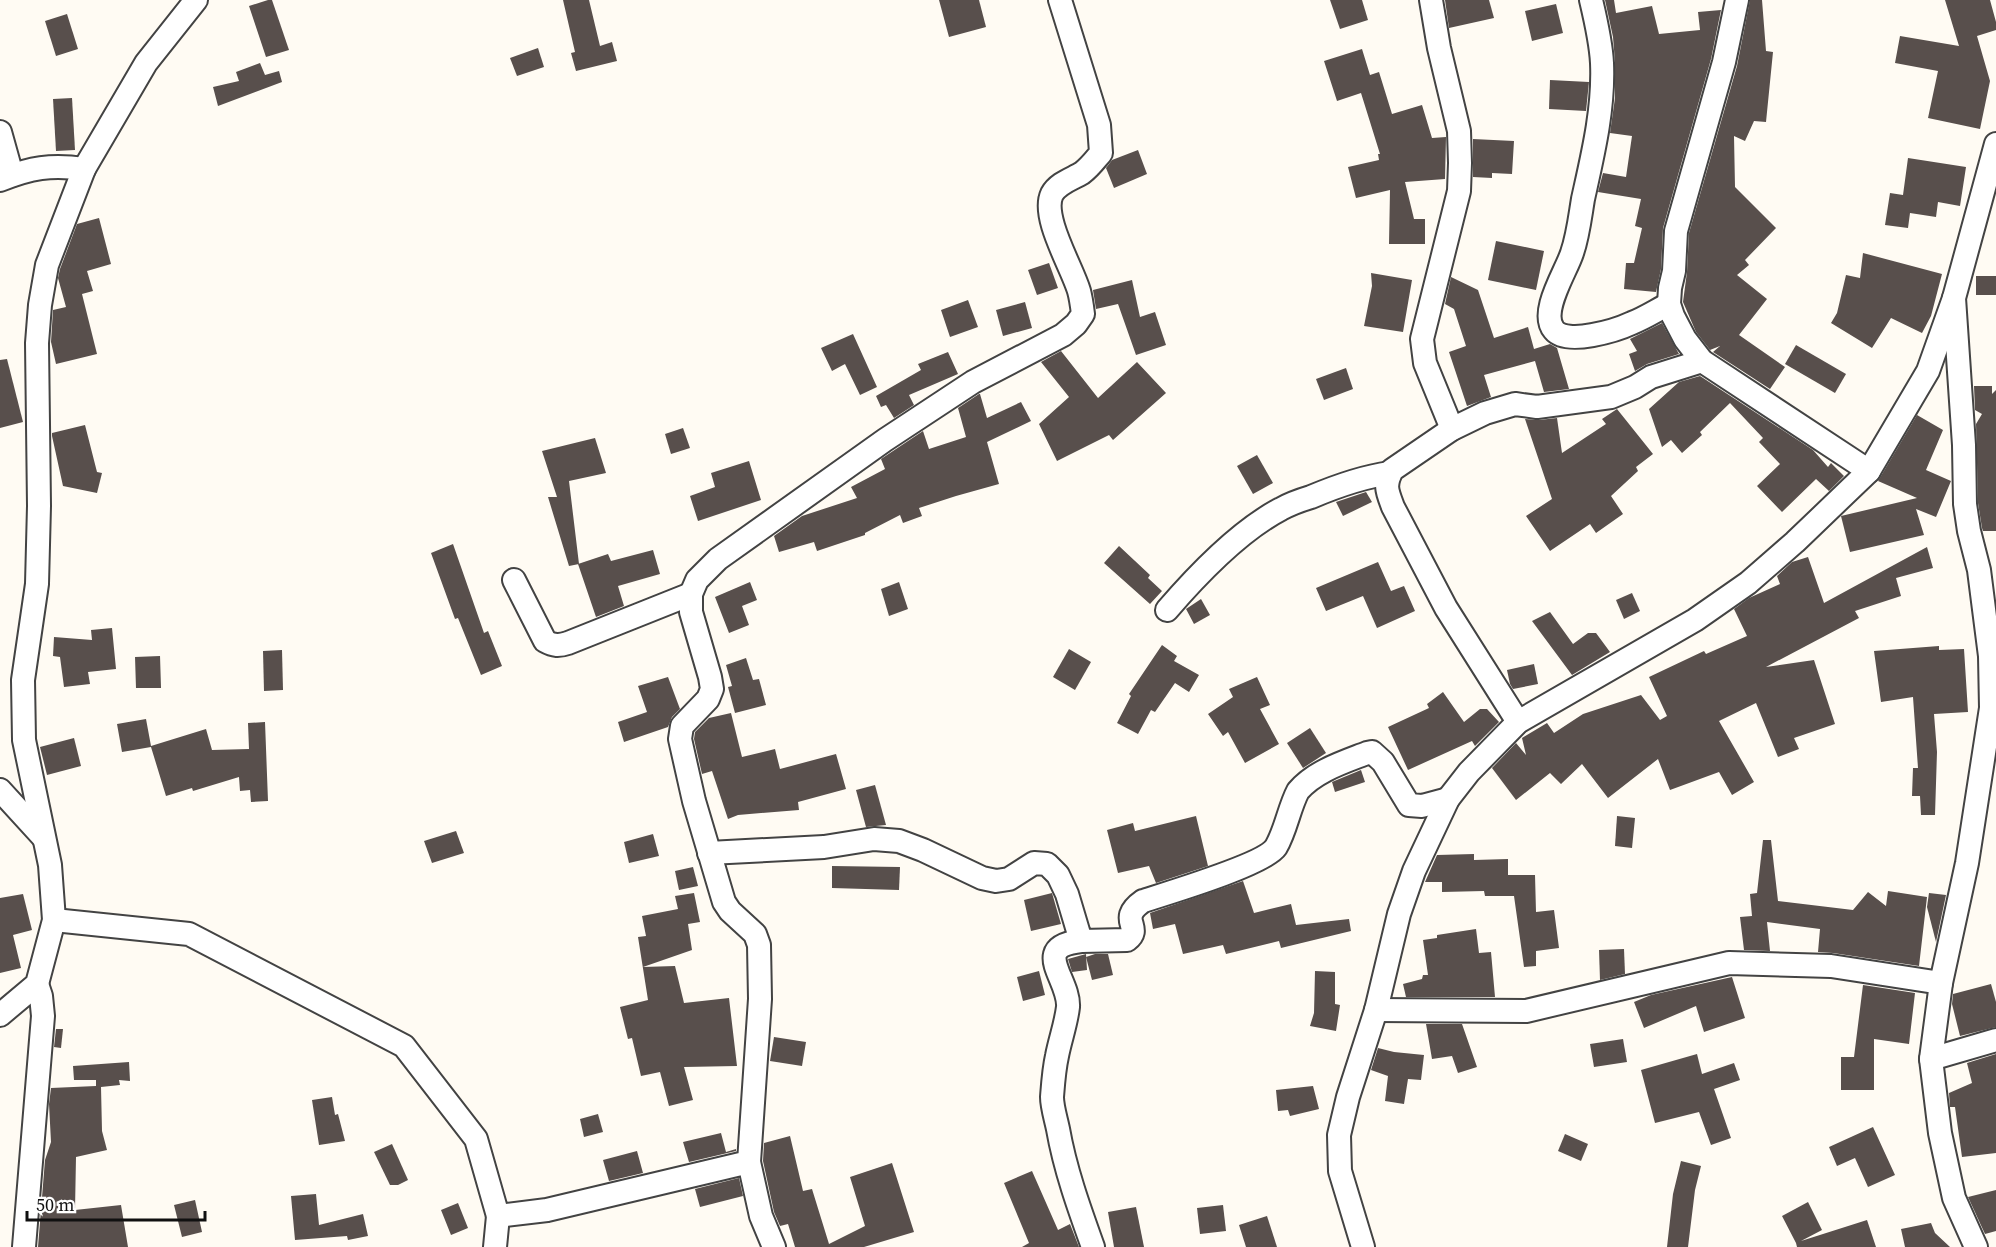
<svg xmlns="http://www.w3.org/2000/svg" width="1996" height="1247" font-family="'Source Serif 4',serif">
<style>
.building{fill:#584f4c}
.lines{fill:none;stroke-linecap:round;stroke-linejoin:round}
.street-casing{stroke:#434343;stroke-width:26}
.street{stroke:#fff;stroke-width:22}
</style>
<rect width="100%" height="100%" fill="#fffbf3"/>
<!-- building -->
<g class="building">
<polygon points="268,0 272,0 289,50 266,57 249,6"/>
<polygon points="563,0 589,0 600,46 612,42 617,61 576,71 571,53 575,52"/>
<polygon points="939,0 979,0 986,27 949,37"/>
<polygon points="1330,0 1362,0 1368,20 1340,29"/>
<polygon points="1445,0 1489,0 1494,18 1449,28"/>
<polygon points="1605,0 1614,0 1616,13 1652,6 1659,34 1700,30 1698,12 1721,10 1711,59 1663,228 1661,269 1656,292 1624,289 1626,263 1634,263 1642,228 1635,226 1641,199 1598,192 1603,173 1626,177 1632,136 1610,133 1615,98 1615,62 1613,37"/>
<polygon points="1750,0 1762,0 1766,51 1773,52 1766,122 1754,121 1745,141 1734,136 1735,187 1776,228 1745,260 1749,265 1737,275 1767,299 1739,335 1785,367 1770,389 1713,352 1720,346 1710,350 1696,332 1683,302 1687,272 1689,233 1737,66"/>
<polygon points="1945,0 1990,0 1996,22 1996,30 1977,36 1990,81 1980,129 1928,118 1938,71 1895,63 1900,36 1959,46"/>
<polygon points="1556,4 1563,33 1532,41 1525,11"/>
<polygon points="67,14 78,49 56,56 45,21"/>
<polygon points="538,48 544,67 517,76 510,58"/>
<polygon points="1362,49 1370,75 1379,72 1392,114 1422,105 1432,138 1446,137 1445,179 1405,182 1414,219 1425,219 1425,244 1389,244 1390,190 1356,198 1348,167 1379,160 1378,154 1380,154 1361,93 1337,101 1324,61"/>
<polygon points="260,63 265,75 279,71 282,82 218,106 213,87 239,81 236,72"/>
<polygon points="1550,80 1589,82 1586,111 1549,109"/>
<polygon points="72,98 75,150 56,151 53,99"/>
<polygon points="1473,139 1514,141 1512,174 1492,173 1492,178 1473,177"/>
<polygon points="1138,150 1147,174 1114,188 1106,168 1112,160"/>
<polygon points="1908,158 1966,167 1960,206 1938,202 1936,217 1910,213 1908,228 1885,225 1890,193 1903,195"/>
<polygon points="99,218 111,264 87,271 93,291 82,294 97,354 56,364 51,342 53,310 66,307 58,278 60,269 77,224"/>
<polygon points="1496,241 1544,251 1536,290 1488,280"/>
<polygon points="1863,253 1942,274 1931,316 1922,333 1891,318 1872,348 1831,323 1837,313 1846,275 1860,278"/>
<polygon points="1049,263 1058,288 1037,295 1028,270"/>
<polygon points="1371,273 1412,280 1403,332 1364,326 1372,286"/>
<rect x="1976" y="276" width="20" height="19"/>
<polygon points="1451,277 1478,290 1494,338 1528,327 1534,349 1550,344 1557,348 1569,389 1544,392 1535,361 1484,375 1491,397 1467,406 1449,352 1466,346 1454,309 1445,304"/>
<polygon points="1132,280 1140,317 1155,312 1166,345 1136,355 1118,304 1096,309 1093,290"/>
<polygon points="968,300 978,327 950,337 941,310"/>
<polygon points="1025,302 1032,328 1003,336 996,310"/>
<polygon points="1662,323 1679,354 1647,364 1635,371 1629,354 1637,351 1630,339"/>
<polygon points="853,334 877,387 860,395 845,364 832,371 821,348"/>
<polygon points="1796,345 1846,374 1835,393 1785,364"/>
<polygon points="1061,351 1098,398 1137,362 1166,393 1113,440 1109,435 1057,461 1039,424 1069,397 1041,362"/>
<polygon points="948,352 958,374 909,395 914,405 894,418 886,405 881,407 876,396 921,370 918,364"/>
<polygon points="7,359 23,422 0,428 0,360"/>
<polygon points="1346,368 1353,389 1324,400 1316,379"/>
<polygon points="1700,376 1813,450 1828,467 1831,463 1844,476 1829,491 1816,479 1782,512 1757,486 1780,464 1759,442 1763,438 1730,403 1700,432 1702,435 1682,453 1671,440 1662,447 1649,409 1679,382"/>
<polygon points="1974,386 1992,386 1992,394 1996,390 1996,531 1983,531 1982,528 1978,503 1976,424 1982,414 1975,410"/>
<polygon points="979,394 980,394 987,418 1021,402 1031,421 987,442 999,484 956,496 919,508 922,516 903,523 900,515 865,533 865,535 817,551 814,542 779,552 774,536 802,516 857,498 851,487 885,469 881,459 923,431 929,449 966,437 958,408"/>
<polygon points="1617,409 1653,454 1636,467 1638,471 1611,496 1623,514 1596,533 1590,524 1550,551 1526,516 1552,499 1525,419 1539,420 1557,418 1562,453 1606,424 1602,419"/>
<polygon points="1917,415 1943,430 1926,470 1951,481 1936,517 1916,509 1924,535 1850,552 1841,516 1917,498 1878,481"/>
<polygon points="85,425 97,472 102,473 97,493 63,486 52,436 52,433"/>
<polygon points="683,428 690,448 671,454 665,434"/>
<polygon points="595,438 606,473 569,481 579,564 569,566 548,497 557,497 542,451"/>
<polygon points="1257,455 1273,483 1253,494 1237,466"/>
<polygon points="749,461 761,500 698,521 690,496 715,487 711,473"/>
<polygon points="1366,492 1372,502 1343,516 1336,502"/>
<polygon points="453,544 484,633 488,631 502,666 481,675 458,618 455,619 431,553"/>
<polygon points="1119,546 1150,575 1148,578 1162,591 1150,604 1104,563"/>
<polygon points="1927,547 1933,568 1896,578 1901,596 1855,611 1859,618 1766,667 1814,660 1835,724 1794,738 1799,749 1778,757 1756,703 1719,721 1754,782 1732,795 1719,772 1670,790 1658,759 1608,798 1582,764 1561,784 1550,773 1516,800 1492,768 1516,743 1526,755 1522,738 1547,723 1554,733 1583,714 1641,695 1660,720 1667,716 1649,677 1704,651 1706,654 1747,636 1734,609 1749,598 1780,584 1777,576 1792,562 1808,557 1824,603"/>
<polygon points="653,550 660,574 618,586 624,606 596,617 578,564 608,554 611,561"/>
<polygon points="1378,562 1391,591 1404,586 1415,611 1377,628 1363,596 1326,611 1316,588"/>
<polygon points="750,582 757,600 742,606 749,625 729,633 715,597"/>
<polygon points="899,582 908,609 889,616 881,589"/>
<polygon points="1632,593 1640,611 1624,619 1616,600"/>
<polygon points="1201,599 1210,615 1194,624 1186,609"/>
<polygon points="1550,612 1573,644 1588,633 1596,633 1610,652 1572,675 1532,621"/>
<polygon points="112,628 116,669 88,672 90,684 64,687 60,657 53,656 54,637 92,640 91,630"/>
<polygon points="1162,645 1177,656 1174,661 1199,675 1189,692 1175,683 1155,712 1151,710 1138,734 1117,723 1131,696 1129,694"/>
<polygon points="1939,646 1939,650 1964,649 1968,712 1934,714 1937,752 1935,815 1921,815 1920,796 1912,796 1913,768 1918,768 1913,697 1881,702 1874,651"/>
<polygon points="1069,649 1091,662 1075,690 1053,677"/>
<polygon points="282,650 283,690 264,691 263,651"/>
<polygon points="160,656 161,688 136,688 135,657"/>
<polygon points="746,658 753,680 759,679 766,705 735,713 728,687 732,686 726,665"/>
<polygon points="1534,664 1538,684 1513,689 1510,684 1507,670"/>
<polygon points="668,677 680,709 672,717 668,727 624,742 618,722 647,712 638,686"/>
<polygon points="1257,677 1270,705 1260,709 1279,744 1245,763 1228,732 1223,736 1208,714 1233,697 1229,689"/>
<polygon points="1443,692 1464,722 1480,709 1487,709 1499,722 1475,746 1472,741 1408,770 1388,727 1429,708 1427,704"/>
<polygon points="731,713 742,757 775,749 780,769 836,754 846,789 798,802 799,810 738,815 728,819 712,771 702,774 694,739 695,732 709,718"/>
<polygon points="146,719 151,746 206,729 212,750 249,749 248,723 265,722 268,801 251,802 250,790 240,791 239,777 193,791 192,788 166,796 151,747 122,752 117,724"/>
<polygon points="1310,728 1326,753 1303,768 1287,743"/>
<polygon points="74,738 81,766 47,775 40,747"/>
<polygon points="1361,770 1365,782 1335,792 1332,782"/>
<polygon points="875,785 886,825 866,827 856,790"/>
<polygon points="1196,816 1208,866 1156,883 1149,866 1118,873 1107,830 1133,823 1135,831"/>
<polygon points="1617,816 1635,818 1632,848 1615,846"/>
<polygon points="456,831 464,853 432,863 424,841"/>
<polygon points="653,834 659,856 629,863 624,842"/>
<polygon points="1763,840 1771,840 1778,901 1853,910 1868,892 1886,906 1888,891 1927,897 1919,966 1833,953 1818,952 1820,929 1767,922 1770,951 1744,950 1740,917 1752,916 1750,894 1757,893"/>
<polygon points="1474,854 1474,860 1508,859 1508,875 1535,875 1536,912 1554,910 1559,948 1536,951 1536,966 1524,967 1514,896 1485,896 1484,891 1442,892 1442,882 1425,882 1437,855"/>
<polygon points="832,866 900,867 899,890 832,888"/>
<polygon points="693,867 698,886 679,890 675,871"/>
<polygon points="1243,881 1254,913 1291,904 1296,925 1349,919 1351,931 1281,948 1279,941 1226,954 1223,945 1183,954 1175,924 1153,929 1150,913"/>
<polygon points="694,893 700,922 688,924 692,950 643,967 675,966 684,1003 729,998 737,1066 684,1067 693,1100 669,1106 660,1072 641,1076 632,1038 628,1039 620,1007 648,1000 638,937 646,936 642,916 678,909 675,896"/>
<polygon points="1052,893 1061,924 1031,931 1024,900"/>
<polygon points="1929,893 1946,895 1936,942 1927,907"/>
<polygon points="23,894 32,930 13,935 21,968 0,973 0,898"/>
<polygon points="1476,929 1479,953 1491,952 1495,997 1406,997 1403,984 1422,979 1423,975 1428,975 1423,940 1437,938 1437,935"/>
<polygon points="1624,949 1625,974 1600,980 1599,950"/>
<polygon points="1086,954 1087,970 1072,972 1068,959"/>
<polygon points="1095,954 1108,954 1113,975 1092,980 1086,957"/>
<polygon points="1039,971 1045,995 1023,1001 1017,977"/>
<polygon points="1315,971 1335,972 1335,1004 1340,1005 1336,1031 1310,1026 1314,1013"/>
<polygon points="1732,977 1745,1018 1704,1032 1696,1006 1644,1028 1634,1002 1651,995"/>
<polygon points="1991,984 1996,1002 1996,1027 1960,1036 1952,1004 1953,994"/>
<polygon points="1863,985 1915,993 1909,1044 1874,1039 1874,1090 1841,1090 1841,1057 1854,1057"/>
<polygon points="1426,1024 1462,1024 1477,1067 1458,1073 1452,1056 1432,1059"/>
<polygon points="56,1029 63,1029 61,1048 54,1047"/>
<polygon points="774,1037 806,1042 802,1066 770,1061"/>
<polygon points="1623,1039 1627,1062 1594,1067 1590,1044"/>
<polygon points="1378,1048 1394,1052 1424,1055 1421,1080 1408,1079 1404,1104 1385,1101 1388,1076 1371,1070"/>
<polygon points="1697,1054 1702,1074 1734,1063 1740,1080 1714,1089 1731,1138 1711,1145 1699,1112 1655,1123 1641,1070"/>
<polygon points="1996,1054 1996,1153 1962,1157 1955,1107 1950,1107 1949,1093 1972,1083 1967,1063"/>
<polygon points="129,1062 130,1081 119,1080 120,1085 101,1087 102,1131 107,1150 76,1157 75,1210 121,1205 128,1247 38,1247 45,1160 51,1142 49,1104 51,1088 96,1086 96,1080 74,1080 73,1066"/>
<polygon points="1313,1086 1319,1109 1290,1116 1288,1110 1278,1111 1276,1090"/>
<polygon points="332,1097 335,1115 338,1114 345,1141 319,1145 312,1100"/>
<polygon points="598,1114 603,1132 584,1137 580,1119"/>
<polygon points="1873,1127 1895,1175 1868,1187 1855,1158 1837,1166 1829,1147"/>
<polygon points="721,1133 726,1152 736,1149 736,1151 689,1162 683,1142"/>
<polygon points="1565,1134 1588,1144 1581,1161 1558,1151"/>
<polygon points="790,1136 803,1191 812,1189 829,1244 865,1226 850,1177 892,1163 914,1232 864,1247 795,1247 788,1224 780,1226 774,1212 763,1161 764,1143"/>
<polygon points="392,1144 408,1180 398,1185 390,1185 374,1152"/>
<polygon points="637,1151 643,1173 609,1181 603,1160"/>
<polygon points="1681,1161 1701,1166 1695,1190 1688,1247 1667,1247 1673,1194"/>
<polygon points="1032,1171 1058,1230 1070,1224 1079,1247 1022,1247 1029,1243 1004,1183"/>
<polygon points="739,1178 743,1196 700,1207 695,1189"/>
<polygon points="1996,1190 1996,1231 1985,1234 1968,1197"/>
<polygon points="316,1194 319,1225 363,1214 368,1236 348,1240 347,1236 295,1240 291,1196"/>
<polygon points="195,1200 202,1232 182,1237 174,1205"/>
<polygon points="1808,1202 1822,1230 1801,1241 1867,1220 1876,1247 1797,1247 1796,1243 1782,1216"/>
<polygon points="458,1203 468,1228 451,1235 441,1210"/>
<polygon points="1223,1205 1226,1231 1200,1234 1197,1208"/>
<polygon points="1136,1207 1144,1247 1114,1247 1108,1212"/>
<polygon points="1267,1216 1277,1247 1246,1247 1239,1225"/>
<polygon points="1931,1223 1935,1233 1950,1247 1905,1247 1901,1229"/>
</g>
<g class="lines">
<defs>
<g id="street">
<polyline points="1431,0 1439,48 1459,131 1460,163 1459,191 1422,339 1425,363 1452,429"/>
<path d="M1591,0C1596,21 1601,42 1602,63C1604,109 1593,154 1583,199C1580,217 1578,236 1572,253C1566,272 1539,312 1554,330C1567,346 1617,330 1632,323C1645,318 1657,310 1669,304"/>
<polyline points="1737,0 1724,62 1676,231 1674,271 1670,288 1669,304 1673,316 1685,339 1702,361 1869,471"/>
<polyline points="0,132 12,175"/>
<path d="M0,180C30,168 51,164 84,169"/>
<path d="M514,580L545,641C554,646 559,646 568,643L691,594"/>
<path d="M1167,610C1198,574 1239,531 1281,509C1290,504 1301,500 1311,497C1337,486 1362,477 1390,473"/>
<path d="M1518,722L1446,608L1393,507C1387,491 1384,486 1392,470L1452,429L1485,413L1515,404L1537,407L1611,397L1635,387L1651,377L1702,361"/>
<polyline points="0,790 43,837"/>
<path d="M709,853L824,847L874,839L899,841L923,850L982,878L996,881L1009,879L1034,863L1047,864L1058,875L1067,894L1081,941L1127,940C1144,927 1116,920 1143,901C1168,893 1265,864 1276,847C1286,830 1289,808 1298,791C1315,771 1344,762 1367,753L1372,752L1383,762L1409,805L1422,806L1448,799"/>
<path d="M54,920L189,934L404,1046L476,1139L498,1216L547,1210L749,1162L760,999L759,945L755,934L730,911L724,902L694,801L680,739L682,726L708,699L712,689L710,677L691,612V594L697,580L718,559L885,440L973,382L1063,335L1076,324L1083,314C1082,306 1081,298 1079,291C1072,267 1041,217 1052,194C1058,183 1072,179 1082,173C1090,167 1095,160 1101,153L1099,125L1060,0"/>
<path d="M1081,941C1029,947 1070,979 1068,1007C1066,1024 1060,1040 1057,1056C1054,1069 1053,1084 1052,1097C1052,1107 1056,1119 1058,1129C1065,1169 1079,1208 1093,1247"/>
<polyline points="1376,1010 1526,1011 1729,963 1831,966 1941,983"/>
<polyline points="0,1015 37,984 54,920 50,865 24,740 23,680 37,584 39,506 37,343 40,305 47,265 84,169 146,63 196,0"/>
<polyline points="1931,1059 1996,1040"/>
<polyline points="749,1162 761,1216 774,1247"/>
<polyline points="24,1247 43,1016 41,996 37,984"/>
<polyline points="495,1247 498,1216"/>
<polyline points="1363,1247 1340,1171 1339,1135 1348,1097 1376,1010 1399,914 1414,871 1448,799 1469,772 1518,722 1695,620 1748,583 1795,542 1869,471 1928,371 1954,298"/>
<polyline points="1976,1247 1954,1198 1940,1133 1931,1059 1941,983 1967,863 1991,708 1990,656 1979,570 1969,531 1965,504 1964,445 1954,298 1996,144"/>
</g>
</defs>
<!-- street casing -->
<use href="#street" class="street-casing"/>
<!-- street -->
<use href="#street" class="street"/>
</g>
<!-- scale -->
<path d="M27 1211v9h178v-9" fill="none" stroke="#101010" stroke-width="3"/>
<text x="36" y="1211" font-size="18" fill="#101010" stroke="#ffffff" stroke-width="4.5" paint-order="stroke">50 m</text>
</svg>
